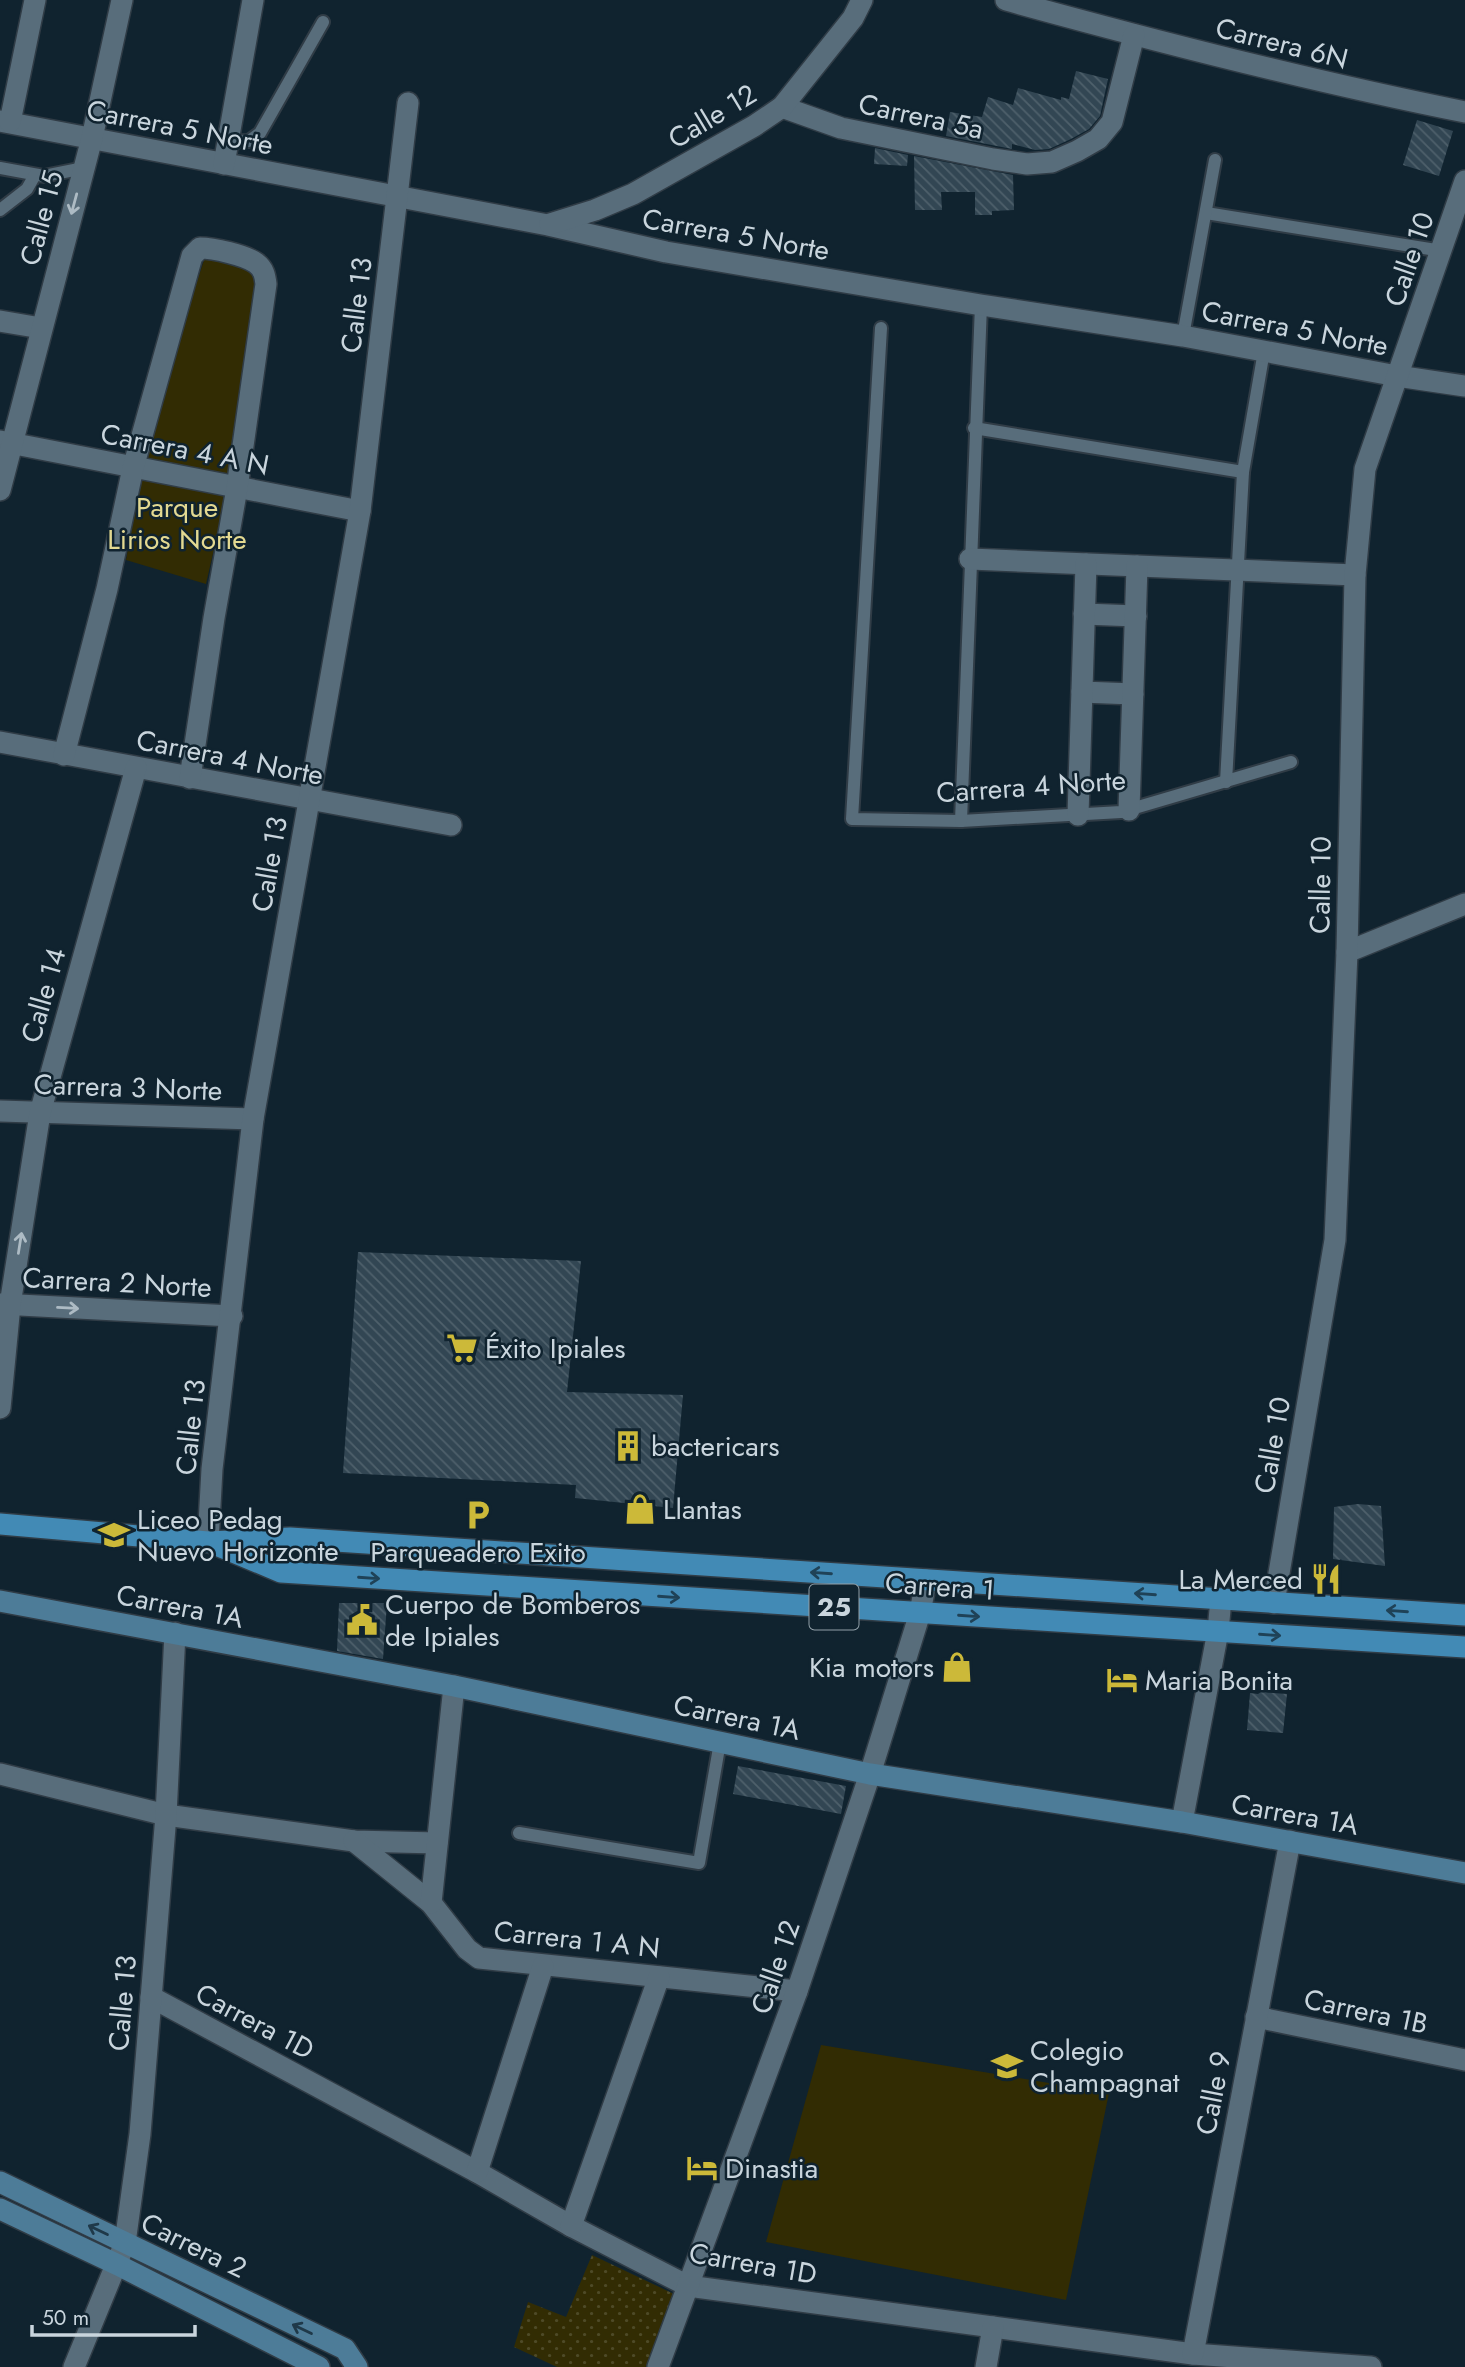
<svg xmlns="http://www.w3.org/2000/svg" width="1465" height="2367" font-family="Jost,sans-serif">
<style>
.grass{fill:url(#grass-dots)}
.park{fill:#322c03}
.building{fill:url(#building-back-hatch)}
.lines{fill:none;stroke-linecap:round;stroke-linejoin:round}
.lane-casing{stroke:#303c46;stroke-width:16}
.street-casing{stroke:#303c46;stroke-width:24}
.secondary-casing{stroke:#303c46;stroke-width:24}
.primary-casing{stroke:#303c46;stroke-width:24}
.lane{stroke:#586d7b;stroke-width:12}
.street{stroke:#586d7b;stroke-width:21}
.secondary{stroke:#4d7c98;stroke-width:21}
.primary{stroke:#428ab5;stroke-width:21}
.oneway{stroke:#adbbc4}
.oneway2{stroke:#1f4257}
.oneway3{stroke:#1f3949}
.labels{text-anchor:middle;stroke-width:5;stroke-linejoin:round;paint-order:stroke}
.shield{fill:#10232f;stroke:#92a0a9;stroke-width:2}
.shield-label{font-size:26px;font-weight:bold;fill:#c9d5dd}
.street-label{font-size:28px;fill:#c9d5dd;stroke:#10232f}
.park-label{font-size:28px;fill:#e3d991;stroke:#10232f}
.poi-label{font-size:28px;fill:#c9d5dd;stroke:#10232f;text-anchor:start}
</style>
<defs>
<pattern id="grass-dots" width="8" height="8" patternUnits="userSpaceOnUse" patternTransform="scale(1.75)"><rect width="8" height="8" fill="#322c03"/><path d="M2 2h.1M6 6h.1" fill="none" stroke="#4e4a27" stroke-width="1.8" stroke-linecap="round"/></pattern>
<pattern id="building-back-hatch" width="6" height="6" patternUnits="userSpaceOnUse" patternTransform="scale(1.75)"><rect width="6" height="6" fill="#324653"/><path d="M-1 5l2 2M0 0l6 6M5-1l2 2" fill="none" stroke="#4e606b"/></pattern>
</defs>
<rect width="100%" height="100%" fill="#10232f"/>
<!-- grass -->
<polygon class="grass" points="592,2255 674,2294 647,2367 557,2367 514,2347 528,2302 566,2317"/>
<!-- park -->
<g class="park">
<polygon points="206,254 253,266 259,276 229,484 206,584 126,560 144,464 170,363"/>
<polygon points="821,2045 1109,2093 1066,2300 766,2242"/>
</g>
<!-- building -->
<g class="building">
<polygon points="1076,71 1108,79 1100,116 1089,129 1071,139 1049,149 1035,150 1012,144 1012,149 946,136 950,112 982,117 988,97 1013,105 1018,88 1061,100 1061,97 1069,99"/>
<polygon points="1417,120 1453,131 1439,176 1403,165"/>
<polygon points="875,148 908,155 907,166 874,164"/>
<polygon points="914,156 1013,175 1014,210 992,211 992,215 975,215 975,192 941,192 942,210 915,210"/>
<polygon points="358,1252 581,1261 567,1392 683,1395 673,1508 575,1498 576,1485 343,1473"/>
<polygon points="1358,1504 1381,1506 1385,1566 1333,1559 1334,1507"/>
<polygon points="339,1603 387,1603 383,1659 337,1651"/>
<polygon points="1261,1692 1287,1694 1283,1733 1247,1730 1250,1693 1258,1694"/>
<polygon points="738,1766 846,1786 841,1814 733,1794"/>
</g>
<g class="lines">
<defs>
<g id="lane">
<polyline points="228,142 249,141 260,133 323,22"/>
<polyline points="0,168 44,176 84,168"/>
<polyline points="0,210 27,189 35,175"/>
<polyline points="1206,213 1442,251"/>
<polyline points="881,328 852,819 961,821 1121,812 1291,762"/>
<polyline points="1183,336 1215,160"/>
<polyline points="974,428 1243,472"/>
<polyline points="1226,782 1243,472 1264,351"/>
<polyline points="961,821 981,305"/>
<polyline points="519,1833 699,1863 720,1742"/>
</g>
<g id="street">
<path d="M1006,0C1158,42 1310,81 1465,112"/>
<polyline points="782,107 841,128 993,159 1027,164 1052,162 1077,151 1098,139 1112,122 1134,35"/>
<polyline points="0,121 548,225 666,252 981,305 1183,336 1397,376 1465,386"/>
<polyline points="10,122 35,0"/>
<polyline points="224,164 253,0"/>
<polyline points="550,224 595,210 633,194 754,126 782,107 853,18 862,0"/>
<polyline points="0,321 41,328"/>
<polyline points="0,441 360,511"/>
<polyline points="0,490 92,138 122,0"/>
<polyline points="970,559 1355,575"/>
<polyline points="1084,614 1136,616"/>
<polyline points="1082,692 1133,694"/>
<polyline points="0,742 451,825"/>
<path d="M64,755L107,589L133,468L192,256L200,248C213,248 245,255 256,263C264,269 265,276 266,284L237,488L214,618L190,778"/>
<polyline points="1129,810 1137,566"/>
<polyline points="1078,815 1086,564"/>
<polyline points="1347,952 1465,904"/>
<polyline points="0,1111 253,1119"/>
<polyline points="0,1304 232,1316"/>
<polyline points="0,1408 10,1305 40,1113 136,768"/>
<polyline points="208,1542 212,1469 253,1119 360,511 408,103"/>
<polyline points="1274,1603 1335,1240 1347,952 1355,575 1365,469 1465,181"/>
<polyline points="0,1774 166,1815 354,1841 437,1843"/>
<polyline points="1182,1822 1218,1631 1221,1599"/>
<polyline points="354,1841 431,1903 467,1949 479,1958 797,1991"/>
<polyline points="431,1903 454,1686"/>
<polyline points="151,1997 477,2172 571,2226 688,2286 1193,2354 1371,2367"/>
<polyline points="1256,2017 1465,2060"/>
<polyline points="477,2172 543,1966"/>
<polyline points="571,2226 659,1977"/>
<polyline points="1193,2354 1290,1841"/>
<polyline points="74,2367 125,2243 140,2134 166,1815 175,1633"/>
<polyline points="658,2367 797,1991 870,1774 920,1613 926,1580"/>
<polyline points="986,2367 993,2327"/>
</g>
<g id="secondary">
<polyline points="0,1601 454,1686 870,1774 1182,1822 1465,1873"/>
<polyline points="0,2182 345,2349 357,2367"/>
<polyline points="0,2209 118,2265 319,2367"/>
</g>
<g id="primary">
<polyline points="0,1524 208,1542 290,1538 1465,1615"/>
<polyline points="214,1544 281,1572 1465,1647"/>
</g>
</defs>
<!-- lane casing -->
<use href="#lane" class="lane-casing"/>
<!-- street casing -->
<use href="#street" class="street-casing"/>
<!-- secondary casing -->
<use href="#secondary" class="secondary-casing"/>
<!-- primary casing -->
<use href="#primary" class="primary-casing"/>
<!-- lane -->
<use href="#lane" class="lane"/>
<!-- street -->
<use href="#street" class="street"/>
<!-- secondary -->
<use href="#secondary" class="secondary"/>
<!-- primary -->
<use href="#primary" class="primary"/>
</g>
<!-- one-way arrows -->
<defs><path id="oneway-shaft" d="M-6 0H5M1.5-3L5.5 0L1.5 3" fill="none" stroke-width="1.6" stroke-linecap="round" stroke-linejoin="round" transform="scale(1.75)"/></defs>
<g class="oneway">
<use href="#oneway-shaft" transform="translate(74 204) rotate(105)"/>
<use href="#oneway-shaft" transform="translate(20 1243) rotate(-81)"/>
<use href="#oneway-shaft" transform="translate(68 1308) rotate(3)"/>
</g>
<g class="oneway2">
<use href="#oneway-shaft" transform="translate(821 1573) rotate(-176)"/>
<use href="#oneway-shaft" transform="translate(369 1578) rotate(4)"/>
<use href="#oneway-shaft" transform="translate(1145 1594) rotate(-176)"/>
<use href="#oneway-shaft" transform="translate(669 1597) rotate(4)"/>
<use href="#oneway-shaft" transform="translate(1397 1611) rotate(-176)"/>
<use href="#oneway-shaft" transform="translate(969 1616) rotate(4)"/>
<use href="#oneway-shaft" transform="translate(1270 1635) rotate(4)"/>
</g>
<g class="oneway3">
<use href="#oneway-shaft" transform="translate(98 2230) rotate(-154)"/>
<use href="#oneway-shaft" transform="translate(302 2329) rotate(-154)"/>
</g>
<!-- icons -->
<defs>
<symbol id="supermarket-bare" viewBox="-9 -9 18 18"><path d="M-6-5.5h2.5l.6 2H6L4.5 2H-2.5L-4.4-4H-6ZM-1.5 3.2a1.3 1.3 0 1 0 .1 0ZM3 3.2a1.3 1.3 0 1 0 .1 0Z" fill="#ccb939" stroke="#10232f" stroke-width="2.5" paint-order="stroke"/></symbol>
<symbol id="building-bare" viewBox="-9 -9 18 18"><path d="M-4-6H4V6H1V3H-1V6H-4ZM-2.5-4.3h1.7v1.8h-1.7ZM.8-4.3h1.7v1.8H.8ZM-2.5-1h1.7V.8h-1.7ZM.8-1h1.7V.8H.8Z" fill="#ccb939" stroke="#10232f" stroke-width="2.5" paint-order="stroke"/></symbol>
<symbol id="shop-bare" viewBox="-9 -9 18 18"><path d="M-5-2.5h2.3a2.7 3.5 0 0 1 5.4 0H5L5.5 6h-11ZM-1.5-2.5h3a1.5 2.3 0 0 0-3 0Z" fill="#ccb939" stroke="#10232f" stroke-width="2.5" paint-order="stroke"/></symbol>
<symbol id="parking-bare" viewBox="-9 -9 18 18"><path d="M-3.5-5.5H1a3.5 3.5 0 0 1 0 7H-1V5.5H-3.5ZM-1-3.4V-.6H.8a1.4 1.4 0 0 0 0-2.8Z" fill="#ccb939" stroke="#10232f" stroke-width="2.5" paint-order="stroke"/></symbol>
<symbol id="school-bare" viewBox="-9 -9 18 18"><path d="M0-5L7-2L0 1L-7-2ZM-4 1L0 2.5L4 1V4Q0 6-4 4Z" fill="#ccb939" stroke="#10232f" stroke-width="2.5" paint-order="stroke"/></symbol>
<symbol id="restaurant-bare" viewBox="-9 -9 18 18"><path d="M-5-6h1v4h1v-4h1v4h1v-4h1v5L-1.5 .5V6h-2V.5L-5-1ZM5-6V6H3V1.5H1.5Q1.5-4 5-6Z" fill="#ccb939" stroke="#10232f" stroke-width="2.5" paint-order="stroke"/></symbol>
<symbol id="civic-bare" viewBox="-9 -9 18 18"><path d="M-.6-6.5H3V-4.5H.6V-3L4-1V1h2V6H-6V1h2V-1L-.6-3ZM-1.2 2.5V6h2.4V2.5Z" fill="#ccb939" stroke="#10232f" stroke-width="2.5" paint-order="stroke"/></symbol>
<symbol id="hotel-bare" viewBox="-9 -9 18 18"><path d="M-6-4.5h1.5V1H6V5H4.5V3h-9V5H-6ZM-4 0a1.8 1.8 0 1 1 3.6 0ZM.5 0V-2.5h3Q6-2.5 6 0Z" fill="#ccb939" stroke="#10232f" stroke-width="2.5" paint-order="stroke"/></symbol>
</defs>
<g fill-rule="evenodd">
<use href="#supermarket-bare" x="440" y="1326" width="44" height="44"/>
<use href="#building-bare" x="606" y="1424" width="44" height="44"/>
<use href="#shop-bare" x="618" y="1487" width="44" height="44"/>
<use href="#parking-bare" x="456" y="1493" width="44" height="44"/>
<use href="#school-bare" x="92" y="1513" width="44" height="44"/>
<use href="#restaurant-bare" x="1304" y="1557" width="44" height="44"/>
<use href="#civic-bare" x="340" y="1598" width="44" height="44"/>
<use href="#shop-bare" x="935" y="1645" width="44" height="44"/>
<use href="#hotel-bare" x="1100" y="1658" width="44" height="44"/>
<use href="#school-bare" x="985" y="2044" width="44" height="44"/>
<use href="#hotel-bare" x="680" y="2146" width="44" height="44"/>
</g>
<g class="labels">
<!-- shield labels -->
<rect class="shield" x="809.5" y="1584.5" width="49" height="45" rx="5"/>
<g class="shield-label">
<text x="834" y="1616">25</text>
</g>
<!-- street labels -->
<g class="street-label">
<text transform="translate(1282 43) rotate(14)" y="10">Carrera 6N</text>
<text transform="translate(712 116) rotate(-31)" y="10">Calle 12</text>
<text transform="translate(921 116) rotate(12)" y="10">Carrera 5a</text>
<text transform="translate(180 127) rotate(11)" y="10">Carrera 5 Norte</text>
<text transform="translate(41 218) rotate(-75)" y="10">Calle 15</text>
<text transform="translate(736 234) rotate(10)" y="10">Carrera 5 Norte</text>
<text transform="translate(1409 259) rotate(-71)" y="10">Calle 10</text>
<text transform="translate(356 305) rotate(-83)" y="10">Calle 13</text>
<text transform="translate(1295 328) rotate(11)" y="10">Carrera 5 Norte</text>
<text transform="translate(185 449) rotate(11)" y="10">Carrera 4 A N</text>
<text transform="translate(230 757) rotate(11)" y="10">Carrera 4 Norte</text>
<text transform="translate(1031 786) rotate(-4)" y="10">Carrera 4 Norte</text>
<text transform="translate(269 864) rotate(-80)" y="10">Calle 13</text>
<text transform="translate(1320 885) rotate(-89)" y="10">Calle 10</text>
<text transform="translate(43 995) rotate(-74)" y="10">Calle 14</text>
<text transform="translate(128 1087) rotate(2)" y="10">Carrera 3 Norte</text>
<text transform="translate(117 1282) rotate(3)" y="10">Carrera 2 Norte</text>
<text transform="translate(190 1427) rotate(-84)" y="10">Calle 13</text>
<text transform="translate(1272 1445) rotate(-80)" y="10">Calle 10</text>
<text transform="translate(940 1586) rotate(4)" y="10">Carrera 1</text>
<text transform="translate(180 1606) rotate(11)" y="10">Carrera 1A</text>
<text transform="translate(737 1717) rotate(12)" y="10">Carrera 1A</text>
<text transform="translate(1295 1814) rotate(10)" y="10">Carrera 1A</text>
<text transform="translate(577 1939) rotate(6)" y="10">Carrera 1 A N</text>
<text transform="translate(775 1967) rotate(-71)" y="10">Calle 12</text>
<text transform="translate(122 2003) rotate(-85)" y="10">Calle 13</text>
<text transform="translate(1366 2011) rotate(12)" y="10">Carrera 1B</text>
<text transform="translate(255 2021) rotate(28)" y="10">Carrera 1D</text>
<text transform="translate(1213 2093) rotate(-79)" y="10">Calle 9</text>
<text transform="translate(194 2245) rotate(26)" y="10">Carrera 2</text>
<text transform="translate(753 2263) rotate(10)" y="10">Carrera 1D</text>
</g>
<!-- park labels -->
<g class="park-label">
<text x="177" y="517">Parque<tspan x="177" dy="32">Lirios Norte</tspan></text>
</g>
<!-- poi labels -->
<g class="poi-label">
<text x="485" y="1358">Éxito Ipiales</text>
<text x="651" y="1456">bactericars</text>
<text x="663" y="1519">Llantas</text>
<text x="137" y="1529">Liceo Pedag<tspan x="137" dy="32">Nuevo Horizonte</tspan></text>
<text x="478" y="1562" text-anchor="middle">Parqueadero Exito</text>
<text x="1303" y="1589" text-anchor="end">La Merced</text>
<text x="385" y="1614">Cuerpo de Bomberos<tspan x="385" dy="32">de Ipiales</tspan></text>
<text x="934" y="1677" text-anchor="end">Kia motors</text>
<text x="1145" y="1690">Maria Bonita</text>
<text x="1030" y="2060">Colegio<tspan x="1030" dy="32">Champagnat</tspan></text>
<text x="725" y="2178">Dinastia</text>
</g>
</g>
<!-- scale -->
<path d="M32 2325v10h163v-10" fill="none" stroke="#c9d5dd" stroke-width="3.5"/>
<text x="42" y="2325" font-size="21" fill="#c9d5dd" stroke="#10232f" stroke-width="5" paint-order="stroke">50 m</text>
</svg>
